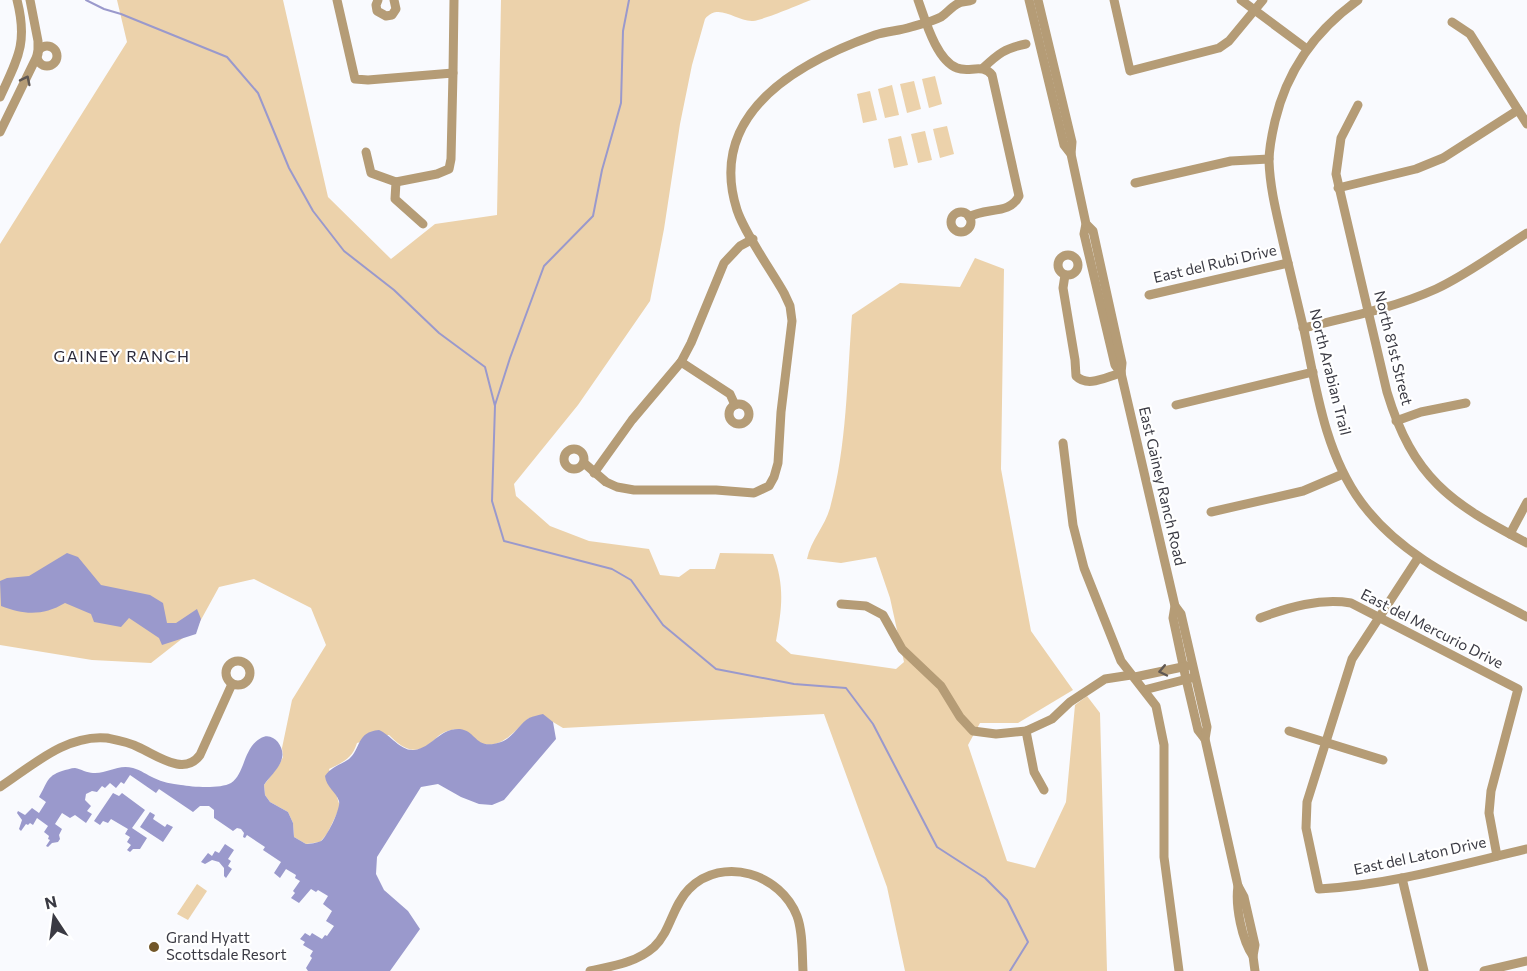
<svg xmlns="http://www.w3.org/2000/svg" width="1527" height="971" font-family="Commissioner,sans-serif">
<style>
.green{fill:#ecd2ab}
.water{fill:#9a99cc}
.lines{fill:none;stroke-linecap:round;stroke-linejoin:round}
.stream{stroke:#9a99cc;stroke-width:2}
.minor{stroke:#b59c76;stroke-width:9}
.oneway{stroke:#5f5752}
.poi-dot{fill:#725729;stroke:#fff;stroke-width:2}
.labels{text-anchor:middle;stroke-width:4.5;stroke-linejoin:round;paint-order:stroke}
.street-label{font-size:15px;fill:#3a3a43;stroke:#fff}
.poi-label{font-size:15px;fill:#3a3a43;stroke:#fff;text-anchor:start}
.neighbourhood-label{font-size:16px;letter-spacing:1.5px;fill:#2b2a3a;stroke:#fff}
</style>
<rect width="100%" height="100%" fill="#f9fafe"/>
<!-- green -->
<g class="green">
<path d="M117,0H283L328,197L391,259L435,224L497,215L501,0H811C798,5 766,19 753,21C736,22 719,2 705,19L692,65L680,124L664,229L650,301L578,405L514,484L516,496L550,526L589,541L649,549L660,575L679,577L690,569H715L720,553L773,554C785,586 782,608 776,641L791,654L896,669L904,662L890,598L876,557L841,563L807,559C811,540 825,526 830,508C847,446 847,379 852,315L900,283L960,287L975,258L1004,269L1001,469L1031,631L1073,690L1018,723H980L968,745L1007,861L1035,868L1066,802L1075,705L1087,696L1100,713L1107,971H905L887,887L824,714L563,728L553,722L529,718C515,731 496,755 475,740C467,733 463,728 451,730C438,733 438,738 428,745C412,756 400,746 389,735L357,743C352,759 343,762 329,769L340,807L327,834L320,842L306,844L294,837L293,823L288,812L270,802L265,795L264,785L279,765L283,757L282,748L292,700L326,645L311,608L254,579L219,587L197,627L151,663L92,660L0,645V244L127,42Z"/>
<polygon points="935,76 942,104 929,108 922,79"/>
<polygon points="914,81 921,109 907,113 900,84"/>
<polygon points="892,85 899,115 885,118 878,89"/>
<polygon points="870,91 877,120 863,123 857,94"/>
<polygon points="947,126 954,154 940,158 933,129"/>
<polygon points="925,131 932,160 918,163 911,134"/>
<polygon points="901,136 908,165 894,168 888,139"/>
<polygon points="197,884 207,891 188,920 177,914"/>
</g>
<!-- water -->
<g class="water">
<path d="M67,553L78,557L101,585L150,595L163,603L167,623H176L197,609L201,619L196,634L162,645L159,638L129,618L121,627L94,622L91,614L65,603C43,616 24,615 1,606L0,581L7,578L29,576Z"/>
<path d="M543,714L553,722L556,739L504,800L492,805L479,804L461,797L438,784L421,787L377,857L376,874L384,890L408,911L420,929L390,971H308L306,968L312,958L310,956L313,951L303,945L305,942L300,939L305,933L310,936L312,933L322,939L325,935L327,936L334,926L326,921L332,911L323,904L328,896L318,890L316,892L311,889L299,903L291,898L295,893L293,891L300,881L295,878L296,875L286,869L280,878L274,873L281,862L263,850L265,847L247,835L245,838L243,837L244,833L241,829L237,828L233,831L214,818V810L209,806H200L193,812L159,789L156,793L130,775L124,784L121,782L116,788L110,783L105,788L102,786L97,792L92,791L86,794L85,800L91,806L87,811L92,814L86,823L75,815L70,818L62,813L55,824L62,829L59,835L60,839L58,842L52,843L48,847L46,846L50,840L48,839L49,836L44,832L48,826L37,818L33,825L30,823L28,825L26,824L21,831L19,829L22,820L17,813L18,811L25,815L32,808L39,813L46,802L39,797C47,784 46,776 62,771C66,770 71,768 75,768C81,769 87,773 93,773C108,774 117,764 133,768C141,770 147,775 154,778C162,782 172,784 181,785C193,787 220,789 231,783C245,774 243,748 261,738C273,731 285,747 282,758C280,768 270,776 264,785L265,795L270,802L288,812L293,823L294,837L306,844C310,844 317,843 321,841C327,837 341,808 339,801C336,792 326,787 325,776C331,767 340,765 349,759C361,749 356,732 379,730C391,735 400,751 414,750C432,748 439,728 460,729C477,731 475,751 501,742C513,738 519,724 529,718C533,716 539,715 543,714Z"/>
<polygon points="113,793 119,796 122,793 145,810 132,828 147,838 140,849 133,849 130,852 127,850 131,845 127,842 130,837 125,834 128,829 111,819 108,823 103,821 100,825 94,821"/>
<polygon points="150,812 155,815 153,819 165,827 167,824 173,827 163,842 140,827"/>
<polygon points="225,844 234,850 228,859 231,861 228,866 232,869 226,878 224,876 224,868 219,862 212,860 205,864 201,862 208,853 212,856 215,851 219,853"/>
</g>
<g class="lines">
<!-- stream -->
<g class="stream">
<polyline points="86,0 104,9 121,14 227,57 258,93 289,168 313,211 344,251 394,290 439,333 485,367 495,406 492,501 504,541 612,569 631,580 663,625 716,669 794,684 846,688 873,724 937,847 985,878 1007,900 1028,942 1010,971"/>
<polyline points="495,405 510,358 544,266 593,216 602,170 621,103 623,31 629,0"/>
</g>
<!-- minor -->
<g class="minor">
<polyline points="337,0 355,79 368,80 453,73 451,159 449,169 437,174 396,182"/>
<polyline points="378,0 376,5 377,11 386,16 392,15 396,9 394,0"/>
<path d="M918,0C925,19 936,60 957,68C969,73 983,63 992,75L1019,196C1010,215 986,207 969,217"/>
<polyline points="1029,0 1064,145 1071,154 1086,224 1084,234 1115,365 1121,373"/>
<polyline points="1038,0 1072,142 1071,154"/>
<polyline points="1114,0 1130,71 1219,48 1229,41 1263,0"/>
<polyline points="1241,0 1307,49"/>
<path d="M1358,0C1316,30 1287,70 1275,121C1272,134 1269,148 1269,161C1270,189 1277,215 1283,242C1290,271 1297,301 1304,330C1316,388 1325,453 1361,502C1402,558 1467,585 1527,617"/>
<polyline points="1452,22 1470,34 1527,124"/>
<circle cx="47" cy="56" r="10"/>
<path d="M983,68C998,54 1005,48 1026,44"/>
<polyline points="453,73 454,0"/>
<path d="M0,97C18,58 28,43 17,0"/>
<path d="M1358,105L1341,138L1336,174L1387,392C1413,478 1450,503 1527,543"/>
<polyline points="0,132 38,54 38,41 30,0"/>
<polyline points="366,152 371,173 396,182 395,199 423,224"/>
<polyline points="1135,183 1231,161 1269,159"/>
<polyline points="1338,188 1416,169 1443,158 1518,110"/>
<circle cx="961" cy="222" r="10"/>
<polyline points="1086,224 1093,231 1122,363 1121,373 1175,606 1173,618 1186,679 1198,730 1205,739"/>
<circle cx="1068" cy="265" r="10"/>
<path d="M1065,275L1063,288L1075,360L1076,376C1088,388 1106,377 1121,373"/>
<polyline points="1149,295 1288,263"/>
<path d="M1303,328C1348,317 1394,308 1436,289C1468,274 1497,252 1527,233"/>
<polyline points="681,362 730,394 735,405"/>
<circle cx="739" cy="414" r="10"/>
<polyline points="1176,405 1313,372"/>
<polyline points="1396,421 1421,412 1466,403"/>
<polyline points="1063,443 1073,525 1084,568 1121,661 1156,706 1164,745 1164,857 1179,971"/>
<circle cx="574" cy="459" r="10"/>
<path d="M584,463L606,482L617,487L634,490H716L754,493L769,486L774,477L778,463L781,412L792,321L790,306L784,293C771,270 745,234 737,210C706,113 799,62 875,35C887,31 899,31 911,27C921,24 931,22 941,17C947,13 952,6 959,3C963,1 968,2 972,0"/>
<polyline points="594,473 632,420 681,362 691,343 724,263 740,246 753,239"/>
<polyline points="1211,512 1303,491 1343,474"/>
<polyline points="1510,534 1527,502"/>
<path d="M1418,558L1352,659L1307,802L1306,828L1319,889C1390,885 1459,865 1527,849"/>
<polyline points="841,604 866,606 883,615 902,649 941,686 960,717 973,731 996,734 1026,731 1052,719 1070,702 1105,679 1131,675"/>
<path d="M1175,606L1181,614L1207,727L1205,739L1238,886C1235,906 1242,940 1253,956"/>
<path d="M1260,618C1289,607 1320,598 1351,603L1518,689L1491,791L1489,813L1497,856"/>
<circle cx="238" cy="673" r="12"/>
<polyline points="1135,677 1187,666"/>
<polyline points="1144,690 1191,678"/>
<polyline points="1026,731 1034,772 1044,790"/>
<polyline points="1289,731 1383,760"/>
<path d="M0,787C32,766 66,734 107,738C117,740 129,742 138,747C157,755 184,777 200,755L232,684"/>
<polyline points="1402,878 1424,971"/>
<polyline points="1238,886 1244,897 1255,945 1253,956 1255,971"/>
<path d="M590,971C612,966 636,963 654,947C671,931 672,906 689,889C723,855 781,874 797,916C803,932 802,954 803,971"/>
<polyline points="1484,971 1527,961"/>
</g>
</g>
<!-- one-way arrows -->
<defs><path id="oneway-chevron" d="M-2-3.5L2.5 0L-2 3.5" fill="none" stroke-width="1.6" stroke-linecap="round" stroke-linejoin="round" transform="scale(1.5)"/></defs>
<g class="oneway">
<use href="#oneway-chevron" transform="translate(26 80) rotate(-64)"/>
<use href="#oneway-chevron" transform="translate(1163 671) rotate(168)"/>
</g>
<!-- markers -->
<circle class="poi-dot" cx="154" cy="947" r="6"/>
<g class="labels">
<!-- street labels -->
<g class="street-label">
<text transform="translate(1215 264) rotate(-13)" y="5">East del Rubi Drive</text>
<text transform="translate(1393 348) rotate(76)" y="5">North 81st Street</text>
<text transform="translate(1330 372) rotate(76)" y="5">North Arabian Trail</text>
<text transform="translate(1162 486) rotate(77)" y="5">East Gainey Ranch Road</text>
<text transform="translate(1432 629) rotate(27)" y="5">East del Mercurio Drive</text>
<text transform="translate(1420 856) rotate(-12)" y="5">East del Laton Drive</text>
</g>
<!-- poi labels -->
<g class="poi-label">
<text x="166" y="943">Grand Hyatt<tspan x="166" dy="17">Scottsdale Resort</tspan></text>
</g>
<!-- neighbourhood labels -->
<g class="neighbourhood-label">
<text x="122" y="362">GAINEY RANCH</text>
</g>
</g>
<!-- north arrow -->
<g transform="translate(54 917) rotate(347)" stroke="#ffffff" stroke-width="4.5" paint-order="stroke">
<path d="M0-4.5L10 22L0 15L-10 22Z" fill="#3a3a43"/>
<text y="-9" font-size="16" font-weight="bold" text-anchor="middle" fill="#3a3a43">N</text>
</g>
</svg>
